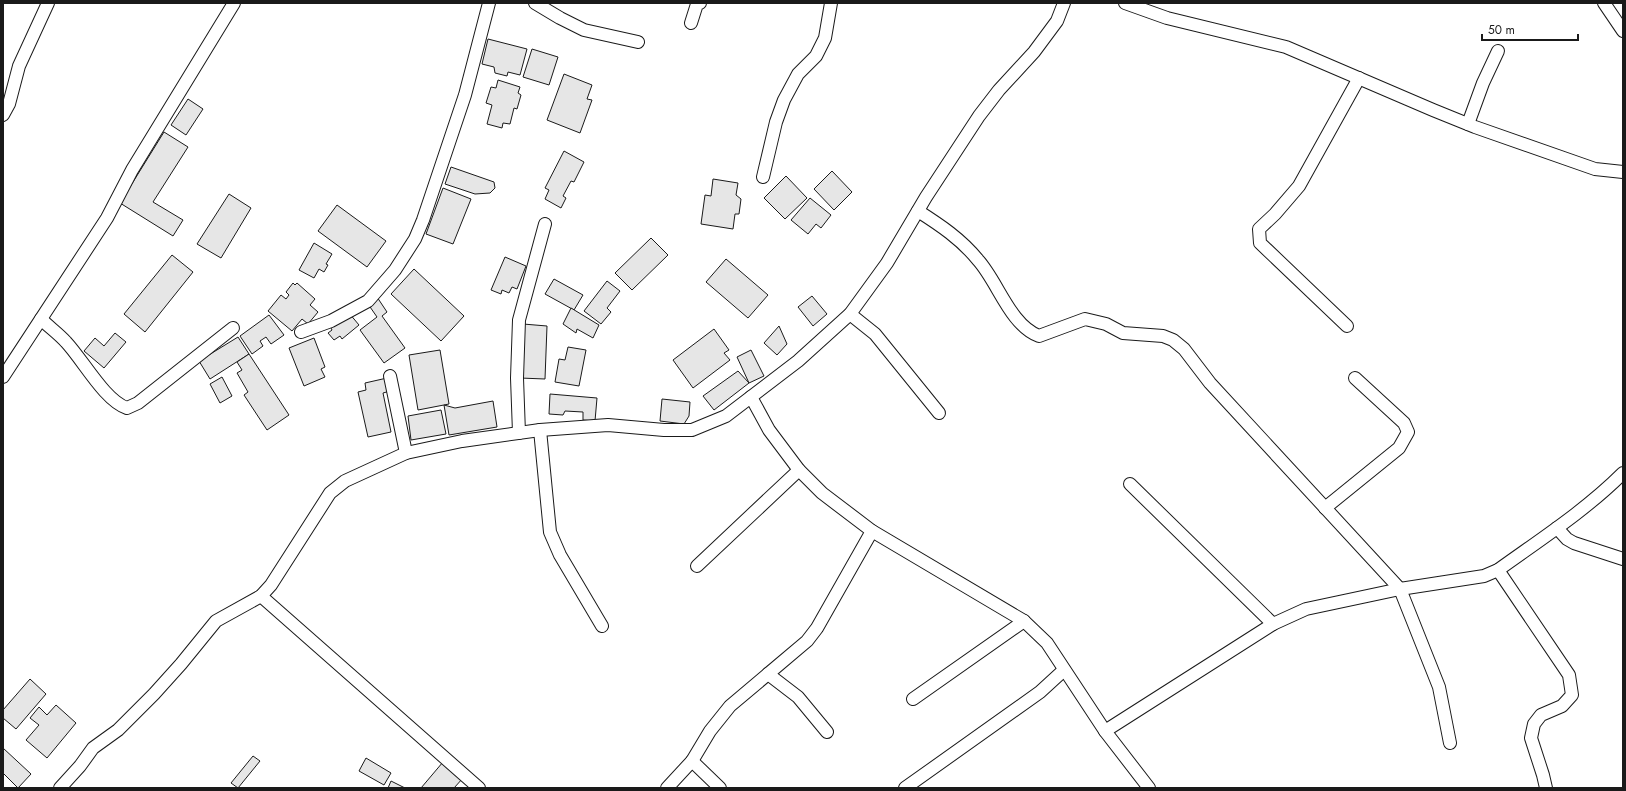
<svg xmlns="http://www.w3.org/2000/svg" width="1626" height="791" font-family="Jost,sans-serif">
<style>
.building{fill:#e6e6e6;stroke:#1a1a1a}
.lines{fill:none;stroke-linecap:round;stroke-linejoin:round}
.minor-casing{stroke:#1a1a1a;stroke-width:14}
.minor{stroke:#fff;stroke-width:12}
</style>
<rect width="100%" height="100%" fill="#fff"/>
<!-- building -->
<g class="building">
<polygon points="488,39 527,49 520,75 508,72 507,76 495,73 494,67 482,64"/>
<polygon points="532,49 558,57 549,85 523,77"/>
<polygon points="564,74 592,85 587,99 592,100 580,133 547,120"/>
<polygon points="498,80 520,87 518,93 521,95 517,109 514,108 510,124 503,123 502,128 487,124 492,105 486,103 491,87 496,88"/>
<polygon points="188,99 203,109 186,135 171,125"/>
<polygon points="164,132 188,147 153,202 183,220 173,236 120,203"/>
<polygon points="564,151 584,162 574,182 571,181 563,196 566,198 561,208 545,199 549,190 545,188"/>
<polygon points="451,167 494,182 495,188 490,193 475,194 445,184"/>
<polygon points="832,171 852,192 834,210 814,189"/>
<polygon points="786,176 807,198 785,219 764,198"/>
<polygon points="713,179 738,183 736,195 741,199 739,214 735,214 733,229 701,224 705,195 711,196"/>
<polygon points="443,188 471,199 453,244 426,234"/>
<polygon points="229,194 251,208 221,258 197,244"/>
<polygon points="810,198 831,215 821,228 816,224 808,234 791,220"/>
<polygon points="337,205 386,241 367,267 318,231"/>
<polygon points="651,238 668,255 632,290 615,273"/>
<polygon points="314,243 332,254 326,264 328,265 324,272 319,269 314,278 299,270"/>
<polygon points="172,255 193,272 145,332 124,314"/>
<polygon points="505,257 526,266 517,289 512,287 509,293 502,290 501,294 491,290"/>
<polygon points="726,259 768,295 748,318 706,282"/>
<polygon points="414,269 464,316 441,341 391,294"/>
<polygon points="554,279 583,295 574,310 545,294"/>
<polygon points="607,281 620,291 607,308 611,312 601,324 584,311"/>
<polygon points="293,283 295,285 297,283 315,299 310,305 318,312 308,324 302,319 292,331 268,311 281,295 286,299 289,295 286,292"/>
<polygon points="812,296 827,314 813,326 798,307"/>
<polygon points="377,297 387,312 382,316 405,348 384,363 360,330 377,317 368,304"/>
<polygon points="571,308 599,325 593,338 577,329 576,333 563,324"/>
<polygon points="349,313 359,325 342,339 340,336 334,340 328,333 332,330 331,328"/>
<polygon points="269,315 284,335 271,344 266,337 260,341 263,346 252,354 240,336"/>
<polygon points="523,324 547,326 545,379 520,378"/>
<polygon points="779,326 787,344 777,355 764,343"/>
<polygon points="714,329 729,350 724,353 730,360 693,388 673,360"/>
<polygon points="115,333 126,342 104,368 84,351 95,338 104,346"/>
<polygon points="238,337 249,354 210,379 199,361"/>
<polygon points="314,338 325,367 321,369 325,377 304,386 289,348"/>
<polygon points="568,347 586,350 579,386 555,382 559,359 565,360"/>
<polygon points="440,350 449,404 418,410 409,355"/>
<polygon points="751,350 764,376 749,383 737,357"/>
<polygon points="249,354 289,415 267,430 244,395 248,392 237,373 242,370 237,362"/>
<polygon points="738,371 749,383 714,410 703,396"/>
<polygon points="222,377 232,396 220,403 210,384"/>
<polygon points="387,378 390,391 383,393 391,432 368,437 358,392 366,390 365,383"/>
<polygon points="550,394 597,398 595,421 583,420 583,412 565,411 563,415 549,414"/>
<polygon points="662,399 690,402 689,416 684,424 660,421"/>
<polygon points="493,401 497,427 449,435 444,405 455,408"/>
<polygon points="441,410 446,434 411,440 408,416"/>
<polygon points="30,679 46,694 16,729 3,718 3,710"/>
<polygon points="56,705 76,723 47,758 26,740 39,725 30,718 39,707 47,715"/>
<polygon points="3,748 31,774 18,788 3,773"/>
<polygon points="253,756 260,761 238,788 231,783"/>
<polygon points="366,758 391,773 384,785 359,771"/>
<polygon points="443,762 463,778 454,788 421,788"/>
<polygon points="391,781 405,788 388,788"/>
</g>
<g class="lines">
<defs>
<g id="minor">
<polyline points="535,3 560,18 584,30 638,42"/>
<polyline points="1125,3 1167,18 1286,47 1433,110 1475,127 1595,169 1623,172"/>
<polyline points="1604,3 1623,31"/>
<polyline points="691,23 697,4 700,3"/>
<polyline points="3,115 9,104 19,66 48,3"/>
<polyline points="1468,124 1483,83 1498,51"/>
<polyline points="763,177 776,122 784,100 798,74 816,56 825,38 831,3"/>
<path d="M918,211C940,225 961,239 978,260C998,282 1010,325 1039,336L1085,319L1106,324L1123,333L1163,336L1173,340L1184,349L1210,383L1400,589L1439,687L1450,743"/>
<polyline points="850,314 875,334 939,413"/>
<path d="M41,319C49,327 59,334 66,342C83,360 105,401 127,408L138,403L233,328"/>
<polyline points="1347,326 1260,243 1259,229 1275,214 1299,186 1359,78"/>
<polyline points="301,332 331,321 368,301 395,270 415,239 423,220 465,95 489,3"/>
<polyline points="390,376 406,453"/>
<polyline points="3,377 107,218 132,170 234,3"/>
<polyline points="751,397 769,430 799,470 822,493 872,531 1024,621 1047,643 1105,731 1149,788"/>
<polyline points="540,430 550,532 560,555 602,626"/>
<polyline points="519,433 517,378 519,320 545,224"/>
<polyline points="1130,484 1273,624"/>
<polyline points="1325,508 1399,448 1408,432 1404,423 1355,378"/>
<polyline points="1557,528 1567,539 1574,543 1623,559"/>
<polyline points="697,566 799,470"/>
<polyline points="1498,570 1569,675 1572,695 1562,706 1541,715 1534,724 1531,738 1543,775 1546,788"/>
<polyline points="261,596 479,788"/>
<polyline points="768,674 798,697 827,732"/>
<polyline points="913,699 1024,621"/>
<path d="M1105,731L1273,624L1306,609L1400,589L1484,576L1498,570C1541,539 1586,510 1623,473"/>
<polyline points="692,761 720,788"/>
<polyline points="60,788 80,766 93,748 118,730 154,694 181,664 216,621 261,596 271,585 330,493 345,481 406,453 462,441 540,430 608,425 664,430 692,430 726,416 798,361 850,314 887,263 926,197 979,116 999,90 1034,52 1057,21 1064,3"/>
<polyline points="667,788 692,761 710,731 730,706 807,641 817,628 872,531"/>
<polyline points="905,788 1040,692 1064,670"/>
</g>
</defs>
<!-- minor casing -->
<use href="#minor" class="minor-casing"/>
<!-- minor -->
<use href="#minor" class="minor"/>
</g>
<!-- border -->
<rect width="1626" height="791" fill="none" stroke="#1a1a1a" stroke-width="8"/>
<!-- scale -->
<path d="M1482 34v6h96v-6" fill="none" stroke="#1a1a1a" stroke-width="2"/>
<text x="1488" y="34" font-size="12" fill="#1a1a1a" stroke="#ffffff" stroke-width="3" paint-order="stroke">50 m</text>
</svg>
